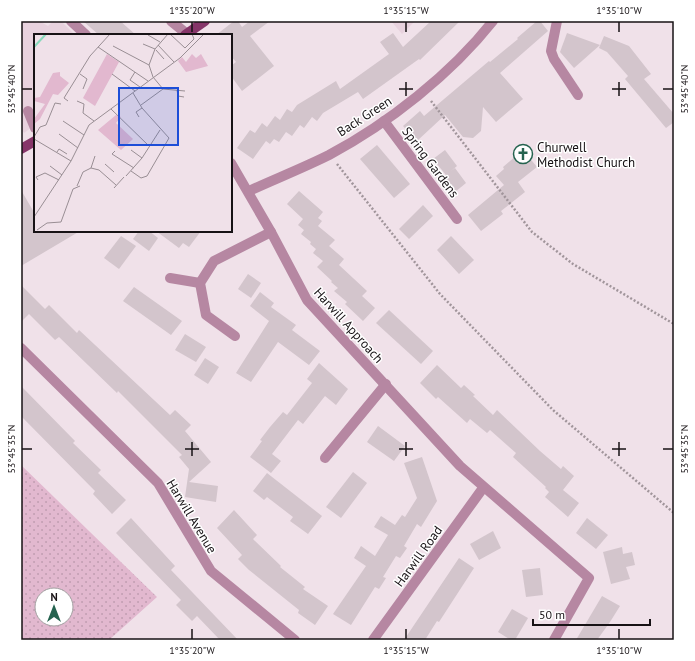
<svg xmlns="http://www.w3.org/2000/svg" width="695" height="661" font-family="'PT Sans',sans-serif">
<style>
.built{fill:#e8d2de}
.park{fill:url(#park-dots);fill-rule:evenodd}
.building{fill:#d3c5cc}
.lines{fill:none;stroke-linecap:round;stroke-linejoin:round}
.path{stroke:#a1959b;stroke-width:2.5;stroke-dasharray:2 2;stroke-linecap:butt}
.minor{stroke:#b687a2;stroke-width:10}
.major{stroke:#863569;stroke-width:10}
.ticks{fill:none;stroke:#171215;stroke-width:1.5}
.labels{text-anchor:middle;stroke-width:3;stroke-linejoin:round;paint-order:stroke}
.street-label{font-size:13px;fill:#171215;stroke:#fff}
.poi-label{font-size:13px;fill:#171215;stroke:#fff;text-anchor:start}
.inset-river{fill:none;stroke:#89d9bc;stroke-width:2}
.inset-road{fill:none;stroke:#998e94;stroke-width:1}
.view{fill:#1d4ed8;fill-opacity:0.15;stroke:#1d4ed8;stroke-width:2}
.inset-edge{fill:none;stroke:#171215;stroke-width:2}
.neatline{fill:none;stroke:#171215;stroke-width:1.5}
.ticks-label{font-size:10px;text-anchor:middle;fill:#171215}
</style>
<defs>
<pattern id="park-dots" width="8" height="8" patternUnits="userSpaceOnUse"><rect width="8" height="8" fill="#e2b8cf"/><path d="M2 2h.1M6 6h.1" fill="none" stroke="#c19db1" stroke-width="1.8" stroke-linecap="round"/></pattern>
</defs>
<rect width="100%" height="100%" fill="#f0e1e9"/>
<!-- built -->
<g class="built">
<polygon points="21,21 39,21 48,26 53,21 61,21 75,35 35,35 35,125 24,133 21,128"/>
<polygon points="391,21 415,21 402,34"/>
</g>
<!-- park -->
<path class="park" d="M21,465L157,597L109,640H21ZM42,595H66V619H42Z"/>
<!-- building -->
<g class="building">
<polygon points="83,21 120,21 136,35 99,35"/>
<polygon points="234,21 238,21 242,27 250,21 270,21 250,36 274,66 242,91 231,76 231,66 236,62 231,56 231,35 216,35"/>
<polygon points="431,21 460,21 420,60 419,59 363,99 358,92 323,113 317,121 312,117 304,128 300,125 292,136 286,132 279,142 274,139 270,144 266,141 253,159 237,148 250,130 255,133 262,123 267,127 275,116 280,120 287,109 292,112 297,105 336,81 340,89 389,54 380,42 393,33 403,47"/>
<polygon points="537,21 540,21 548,31 500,73 523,99 496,122 483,107 481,131 473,138 463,137 445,115 417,141 403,126 420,111 424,116 489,61 490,62 518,39 517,38"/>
<polygon points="567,33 600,45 574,68 560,52"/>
<polygon points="604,36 629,46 651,74 644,79 674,114 674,122 666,128 625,79 628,76 607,52 599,48"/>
<polygon points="377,145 410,184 394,198 360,159"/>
<polygon points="445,150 457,166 451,171 455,168 466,183 455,192 443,177 446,175 433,159"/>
<polygon points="523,150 537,167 518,182 525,192 501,211 503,214 481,231 468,215 504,185 496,176 504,169 503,167"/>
<polygon points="21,190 35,214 35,231 80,231 21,266"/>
<polygon points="299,191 323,212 318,218 322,221 318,226 335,240 329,246 344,259 339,265 367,291 362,296 375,308 363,321 345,304 347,302 334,291 338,288 331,282 332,281 317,267 323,261 313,253 316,249 310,244 311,242 301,234 304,230 298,225 303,219 287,204"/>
<polygon points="423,205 433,216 409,239 399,229"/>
<polygon points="139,231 149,231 158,238 149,251 133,239"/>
<polygon points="156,231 201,231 189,247 183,243 179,248"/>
<polygon points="121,236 136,246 119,269 104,258"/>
<polygon points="451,236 474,260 459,274 437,250"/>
<polygon points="248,274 261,283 251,298 238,289"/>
<polygon points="21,285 45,309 49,305 77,333 79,330 170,415 175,410 191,425 185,431 211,462 189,482 218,486 216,502 185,497 189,469 179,457 182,455 118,391 117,393 59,337 55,340 29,314 21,322"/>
<polygon points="134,287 182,321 171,335 123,301"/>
<polygon points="260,292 274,303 271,307 296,325 292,330 320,351 309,365 278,342 251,382 236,373 269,321 250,306"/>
<polygon points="389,310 433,351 421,364 376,323"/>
<polygon points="185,334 206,347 196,362 175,350"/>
<polygon points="205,358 219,367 208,384 194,375"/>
<polygon points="319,363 348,389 336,405 325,396 303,424 298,420 272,454 281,461 271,473 250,457 262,441 260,440 270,427 283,412 287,415 312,383 307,379"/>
<polygon points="437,365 461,388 464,385 475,395 473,396 493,415 497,410 540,451 561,469 563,466 574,476 563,490 579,503 568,517 545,497 549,492 545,488 546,487 513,457 516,453 490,430 487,433 470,419 467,423 438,397 436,399 420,383"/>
<polygon points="21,386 75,441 73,443 101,470 98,473 126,500 112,514 93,494 95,491 21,416"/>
<polygon points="378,426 405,446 394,461 367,442"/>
<polygon points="422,457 437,501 421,527 417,524 404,546 407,548 400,558 396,556 383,577 386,578 379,589 375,587 351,625 333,614 366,566 354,558 361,546 375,556 388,535 374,527 381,516 395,525 402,515 405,517 417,498 404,463"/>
<polygon points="353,472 367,483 341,518 326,507"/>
<polygon points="267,473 322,516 308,534 290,521 293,517 267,497 264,500 253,491"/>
<polygon points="234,510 257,535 253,539 281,566 280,567 305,587 303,589 328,606 315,625 298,613 299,610 249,570 238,559 242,555 217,528"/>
<polygon points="131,518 175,566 171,570 238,640 220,640 197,616 192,621 176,605 181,600 116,533"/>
<polygon points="587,518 608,535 596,549 576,533"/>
<polygon points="493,531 501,548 479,560 470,544"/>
<polygon points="622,547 623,554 632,552 635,565 626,567 630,579 611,584 603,552"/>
<polygon points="459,558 474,568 439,622 437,621 425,640 404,640"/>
<polygon points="540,568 543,595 526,597 522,570"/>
<polygon points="602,596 620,606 610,622 597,640 576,640"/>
<polygon points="512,609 528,618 515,640 511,640 498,632"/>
</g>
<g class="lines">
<!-- path -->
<g class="path">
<polyline points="431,101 532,232 573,264 674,324"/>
<polyline points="337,164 440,294 553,410 674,513"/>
</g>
<!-- minor -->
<g class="minor">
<polyline points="71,21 86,35"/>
<polyline points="171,21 187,34"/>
<polyline points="557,21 551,51 554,59 578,95"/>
<polyline points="28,111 35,128"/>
<polyline points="384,121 457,219"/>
<polyline points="231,163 271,232"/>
<path d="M249,191C275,179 303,168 329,155C389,123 451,74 493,21"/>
<polyline points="170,278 200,283"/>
<polyline points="235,336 206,315 200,283 214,261 271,232 307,300 460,466 589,578 554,640"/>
<polyline points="21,348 158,483 211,571 295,640"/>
<polyline points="325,458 386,384"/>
<polyline points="373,640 483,488"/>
</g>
<!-- major -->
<g class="major">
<polyline points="185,35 205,21"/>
<polyline points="21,149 35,141"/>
</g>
</g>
<!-- ticks -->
<path class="ticks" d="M192,22V32M406,22V32M619,22V32M406,82V96M619,82V96M22,89H32M399,89H413M612,89H626M663,89H673M192,442V456M406,442V456M619,442V456M22,449H32M185,449H199M399,449H413M612,449H626M663,449H673M192,629V639M406,629V639M619,629V639"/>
<!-- icons -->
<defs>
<symbol id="church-ring" viewBox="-11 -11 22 22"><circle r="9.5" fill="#fff" stroke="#25634f" stroke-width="1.5"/><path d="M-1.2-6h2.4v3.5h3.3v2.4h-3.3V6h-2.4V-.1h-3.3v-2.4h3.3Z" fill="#25634f"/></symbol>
</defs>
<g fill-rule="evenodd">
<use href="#church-ring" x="512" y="143" width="22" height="22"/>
</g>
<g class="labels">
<!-- street labels -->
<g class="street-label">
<text transform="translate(364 116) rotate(-33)" y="5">Back Green</text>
<text transform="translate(431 162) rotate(53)" y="5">Spring Gardens</text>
<text transform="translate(349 325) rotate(48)" y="5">Harwill Approach</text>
<text transform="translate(192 516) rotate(59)" y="5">Harwill Avenue</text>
<text transform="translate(418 556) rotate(-54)" y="5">Harwill Road</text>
</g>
<!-- poi labels -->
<g class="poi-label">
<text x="537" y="152">Churwell<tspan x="537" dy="15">Methodist Church</tspan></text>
</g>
</g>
<!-- overview -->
<g transform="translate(34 34)">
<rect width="198" height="198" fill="#f0e1e9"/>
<path d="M26,38V42L35,49L24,61L19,60L6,85L0,90V85L11,70L0,67V64L6,63L19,39Z" fill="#e2b8cf"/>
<path d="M73,20L85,28L61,72L49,64ZM82,81L87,83L82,89L99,105L87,116L64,96Z" fill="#e2b8cf"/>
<path d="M158,20L162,24L167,20L174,32L152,38L144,27L148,23L152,28Z" fill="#e2b8cf"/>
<path class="inset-river" d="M0,13L12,0"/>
<path class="inset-road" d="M136,0L151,14L160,5L158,0M114,1L126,8M109,10L121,15M124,11L140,28M79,12L115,31M64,13L114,47M122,16L130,25M101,38L96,46L106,53M46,40L53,45L49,55M78,40L101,57M129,55L119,43L115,31L121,15L134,0M129,55L151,57M143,56L144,62L150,63M99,59L108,74M34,67L30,64L56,22L76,0M43,67L50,70L49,79L60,87M107,71L129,55M77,75L115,112M29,87L50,101M25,100L44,114M0,103L6,93L12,91L21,69L27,70M0,105L37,127M97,116L108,124M81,117L78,120L100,134M23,118L25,115L33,120M71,130L80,138M16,132L28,141M57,134L61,122M97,137L107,144L113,142L135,104L108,74L102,78L105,83M92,142L108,124L126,96M4,146L2,143L11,139L25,146M43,152L49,138L57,134L65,136L82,151M80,154L90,143M0,183L37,127L55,91L146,24L170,0M3,196L13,189L27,188L39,155L46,152"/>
<path class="view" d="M85,54H144V111H85Z"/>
<rect width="198" height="198" class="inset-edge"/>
</g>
<!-- border -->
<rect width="695" height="661" fill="none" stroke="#ffffff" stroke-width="44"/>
<!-- north arrow -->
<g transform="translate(54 607)"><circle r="19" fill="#ffffff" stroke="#a2a0a1"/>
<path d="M0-3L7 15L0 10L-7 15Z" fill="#25634f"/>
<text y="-6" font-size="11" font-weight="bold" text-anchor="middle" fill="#171215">N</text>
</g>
<!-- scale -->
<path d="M533 619v6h117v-6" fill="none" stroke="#171215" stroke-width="2"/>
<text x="539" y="619" font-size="12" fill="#171215" stroke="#ffffff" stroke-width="3" paint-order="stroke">50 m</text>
<rect x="22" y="22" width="651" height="617" class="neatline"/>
<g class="ticks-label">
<text x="192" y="14">1°35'20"W</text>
<text x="406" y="14">1°35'15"W</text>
<text x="619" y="14">1°35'10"W</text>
<text transform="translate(11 89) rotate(-90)" y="4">53°45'40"N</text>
<text transform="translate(684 89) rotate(-90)" y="4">53°45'40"N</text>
<text transform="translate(11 449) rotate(-90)" y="4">53°45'35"N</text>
<text transform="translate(684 449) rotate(-90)" y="4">53°45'35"N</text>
<text x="192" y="654">1°35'20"W</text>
<text x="406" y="654">1°35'15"W</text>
<text x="619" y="654">1°35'10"W</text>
</g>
</svg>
